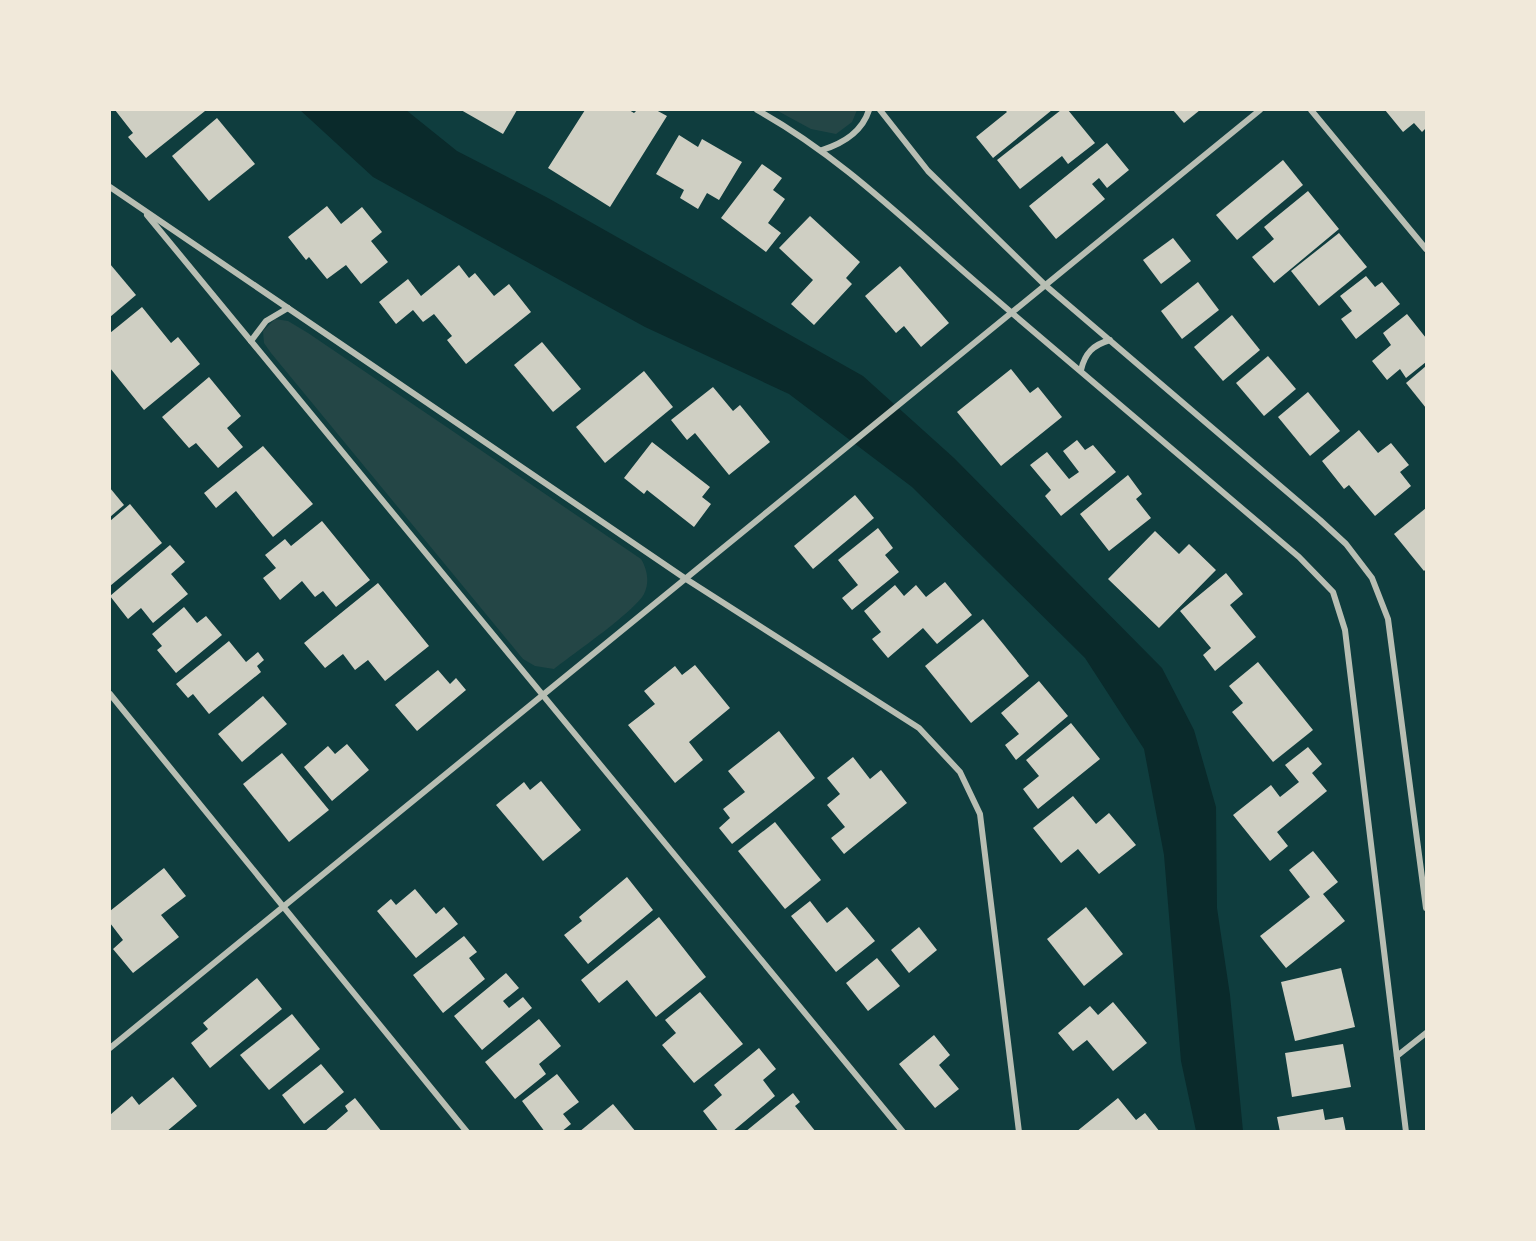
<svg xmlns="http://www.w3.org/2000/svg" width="1536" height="1241" font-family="Arial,sans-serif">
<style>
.green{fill:#244646}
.water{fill:#0a2a2b}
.building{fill:#cfcfc3}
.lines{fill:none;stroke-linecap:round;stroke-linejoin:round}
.minor{stroke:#b8beb3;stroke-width:6}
</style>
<rect width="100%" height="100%" fill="#0f3d3e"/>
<!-- green -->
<g class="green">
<polygon points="776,110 857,110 852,122 836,134 811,129"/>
<path d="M275,319L288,321L308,333L641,559C647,569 650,582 644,594C634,612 573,654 554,669L535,666L523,659L271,353L264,343L263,331Z"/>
</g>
<!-- water -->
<polygon class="water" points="300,110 406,110 457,151 548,198 863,376 954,458 1162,668 1194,730 1216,807 1217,908 1230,995 1243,1131 1196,1131 1181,1061 1164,855 1144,749 1085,658 912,487 789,394 645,327 373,177"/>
<!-- building -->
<g class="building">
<polygon points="115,110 203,110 205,111 146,158 128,137 133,133"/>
<polygon points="461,110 517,110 503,134"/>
<polygon points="585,110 629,110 634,113 637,110 656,110 667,116 610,207 548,168"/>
<polygon points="1005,110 1052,110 993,158 976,137 1007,112"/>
<polygon points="1061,110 1068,110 1095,143 1068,164 1062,156 1020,189 997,160"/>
<polygon points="1173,110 1200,110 1184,123"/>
<polygon points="1385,110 1426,110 1426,128 1422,132 1414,123 1403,132"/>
<polygon points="217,118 255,164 209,201 172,156"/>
<polygon points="679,135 698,147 702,139 742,162 719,200 707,193 698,209 680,198 684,190 656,174"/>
<polygon points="1107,143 1129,170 1107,188 1099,178 1092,184 1105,199 1056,239 1029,206"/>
<polygon points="1283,160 1303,185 1237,240 1216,215"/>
<polygon points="762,164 782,178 773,190 785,199 768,223 781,233 766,252 721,218"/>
<polygon points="1308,191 1339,229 1274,283 1252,257 1274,239 1264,227"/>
<polygon points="327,206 341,224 362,207 382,232 371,241 388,262 361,284 346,265 327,279 309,257 306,260 288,237"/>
<polygon points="810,216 860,262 846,278 852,284 814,325 791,304 813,280 779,248"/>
<polygon points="1339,233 1367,267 1319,306 1291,271"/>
<polygon points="1173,238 1191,261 1161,284 1143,260"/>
<polygon points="110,264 136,295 110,317"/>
<polygon points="459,265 469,278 475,273 494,296 509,284 531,312 466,364 447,340 452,336 434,314 423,322 413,310 396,324 379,302 408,279 421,296"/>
<polygon points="900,266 949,323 921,347 904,326 896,333 865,296"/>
<polygon points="1366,276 1375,287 1382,282 1400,304 1356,339 1341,319 1352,311 1340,296"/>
<polygon points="1198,282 1219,310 1182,339 1161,311"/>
<polygon points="142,307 171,343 178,337 200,364 144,410 110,368 110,333"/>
<polygon points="1407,314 1426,338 1426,362 1406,378 1400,369 1387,380 1372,361 1391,345 1383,333"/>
<polygon points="1232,315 1260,350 1223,381 1194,347"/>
<polygon points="542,342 581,389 553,412 514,365"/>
<polygon points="1268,356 1296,389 1264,416 1236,383"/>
<polygon points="1426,366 1426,408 1406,383"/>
<polygon points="1011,369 1030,393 1038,387 1062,417 1001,466 957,412"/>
<polygon points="644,371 673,407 605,463 576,427"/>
<polygon points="209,377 241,416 227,428 243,447 218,468 196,443 189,448 162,417"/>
<polygon points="713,387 733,411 740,405 770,442 729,475 695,433 687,440 671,420"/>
<polygon points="1308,392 1340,431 1310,456 1278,417"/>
<polygon points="1359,430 1378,453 1391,443 1409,465 1400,472 1411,486 1375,516 1349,485 1344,489 1322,461"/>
<polygon points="1077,440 1085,450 1093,445 1116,472 1061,516 1045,496 1051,490 1030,465 1047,452 1069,479 1079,472 1063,451"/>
<polygon points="652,442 710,487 702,497 711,504 694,527 647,490 644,494 624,478"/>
<polygon points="263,446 313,504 273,537 236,491 216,508 204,493"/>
<polygon points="1128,475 1142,494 1136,499 1151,518 1109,551 1080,514"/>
<polygon points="110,488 124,505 110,517"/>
<polygon points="855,495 874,518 813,569 794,546"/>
<polygon points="130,504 162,543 110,586 110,521"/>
<polygon points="1426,508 1426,569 1424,571 1394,534"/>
<polygon points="322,521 370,580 336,607 323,591 315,597 302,581 280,600 263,578 276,568 265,555 285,539 291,546"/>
<polygon points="878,528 893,548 885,555 899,572 852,610 842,598 858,585 838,560"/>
<polygon points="1155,531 1179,554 1189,544 1216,570 1159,628 1108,579"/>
<polygon points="170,545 185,562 171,574 188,594 153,623 141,608 128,619 110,596"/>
<polygon points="1226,573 1243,594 1230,605 1256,637 1215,671 1203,655 1211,648 1180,611"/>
<polygon points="945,582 972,615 937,644 923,628 888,658 872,639 881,632 864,611 895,585 904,596 916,585 926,597"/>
<polygon points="378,583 429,646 385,681 368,660 355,670 343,654 325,668 304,643"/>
<polygon points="184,607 197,623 206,616 222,635 176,673 157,650 162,646 152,634"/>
<polygon points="983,619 1029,676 971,723 925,666"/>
<polygon points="229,641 246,662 258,652 264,660 257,666 261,672 209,714 193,694 188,698 176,684"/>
<polygon points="1258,662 1313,730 1273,762 1232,712 1243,703 1229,686"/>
<polygon points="695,665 730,708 689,742 703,760 675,783 628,725 655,704 644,691 675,666 682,675"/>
<polygon points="438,670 450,684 456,678 466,690 417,731 395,705"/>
<polygon points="1039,681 1068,716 1016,760 1005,745 1019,734 1001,713"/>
<polygon points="263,696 287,724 242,762 218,734"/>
<polygon points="1071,723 1100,759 1038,809 1023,789 1039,776 1026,760"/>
<polygon points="779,731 815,778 732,844 719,828 730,818 723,809 745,792 728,771"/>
<polygon points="347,744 369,770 332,801 304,767 328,746 335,754"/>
<polygon points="1308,747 1322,764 1312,773 1327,791 1277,832 1288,846 1270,861 1233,815 1271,785 1280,797 1299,782 1285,765"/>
<polygon points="282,753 329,810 289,842 243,784"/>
<polygon points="853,757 870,779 881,770 907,803 844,854 831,838 845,827 827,805 840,794 827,778"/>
<polygon points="541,781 581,830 543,861 496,805 524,782 530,790"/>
<polygon points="1073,796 1096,824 1109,813 1136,845 1099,874 1078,849 1061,863 1033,828"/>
<polygon points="775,822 821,880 785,909 738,851"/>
<polygon points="1313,851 1338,882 1323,894 1345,921 1286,968 1260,936 1310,897 1289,870"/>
<polygon points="164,868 186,896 161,915 179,937 133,973 113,949 123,940 110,923 110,911"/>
<polygon points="627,877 653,910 588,964 564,935 582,921 579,917"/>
<polygon points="415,889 436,914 444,907 458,924 416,958 377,911 391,899 396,905"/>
<polygon points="810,901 827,923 847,907 875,941 836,972 791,916"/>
<polygon points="1086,907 1123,954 1084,986 1047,939"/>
<polygon points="659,917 706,977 656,1017 627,980 599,1003 581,980"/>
<polygon points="919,927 937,950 909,973 891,950"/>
<polygon points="464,936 477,952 469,958 485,979 443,1013 413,975"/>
<polygon points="877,958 900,986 868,1011 846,983"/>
<polygon points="1341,968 1355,1027 1295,1041 1281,982"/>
<polygon points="506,973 519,988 503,1001 509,1008 523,997 532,1008 482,1050 454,1016"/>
<polygon points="257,978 282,1009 210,1068 191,1043 208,1029 203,1023"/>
<polygon points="700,992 743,1044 694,1083 662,1045 676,1033 665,1020"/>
<polygon points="1113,1002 1147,1043 1113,1071 1087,1040 1073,1051 1058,1033 1090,1006 1098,1015"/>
<polygon points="292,1014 320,1049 269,1090 240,1055"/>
<polygon points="539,1019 561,1046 539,1064 546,1074 515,1099 485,1062"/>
<polygon points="934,1035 950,1055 939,1065 959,1089 935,1108 899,1064"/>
<polygon points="1343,1044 1351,1087 1292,1097 1285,1053"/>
<polygon points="759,1048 776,1069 763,1080 775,1096 732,1132 719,1132 703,1111 722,1095 714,1085"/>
<polygon points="321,1064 344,1092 304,1124 282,1095"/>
<polygon points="557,1074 579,1102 563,1114 571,1124 561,1132 545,1132 522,1101"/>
<polygon points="173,1077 197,1106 166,1132 110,1132 110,1115 132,1096 139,1105"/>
<polygon points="793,1093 800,1102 795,1106 816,1132 745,1132"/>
<polygon points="355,1098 382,1132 324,1132 348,1111 345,1106"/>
<polygon points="1118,1098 1136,1120 1145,1113 1160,1132 1076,1132"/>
<polygon points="613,1104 636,1132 579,1132"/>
<polygon points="1323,1109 1325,1120 1343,1117 1346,1132 1280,1132 1277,1117"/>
</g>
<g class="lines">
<!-- minor -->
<g class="minor">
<path d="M757,110C840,156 906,222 977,283C1084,375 1192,466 1299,557L1333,592L1345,630L1406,1132"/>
<polyline points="880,110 928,171 1045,285 1320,520 1346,544 1372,578 1388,619 1426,908"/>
<polyline points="1311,110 1426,249"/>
<path d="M822,150C844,143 862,132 869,110"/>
<polyline points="110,187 686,579 919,728 960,772 980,814 1019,1132"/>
<polyline points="147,215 903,1132"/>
<polyline points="251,341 266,321 288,308"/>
<path d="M1081,370C1085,353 1093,345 1110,340"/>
<polyline points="110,694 467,1132"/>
<polyline points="110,1048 1260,110"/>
<polyline points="1397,1056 1426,1033"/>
</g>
</g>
<!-- border -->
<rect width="1536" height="1241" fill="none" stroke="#f1e9da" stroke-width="222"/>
</svg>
